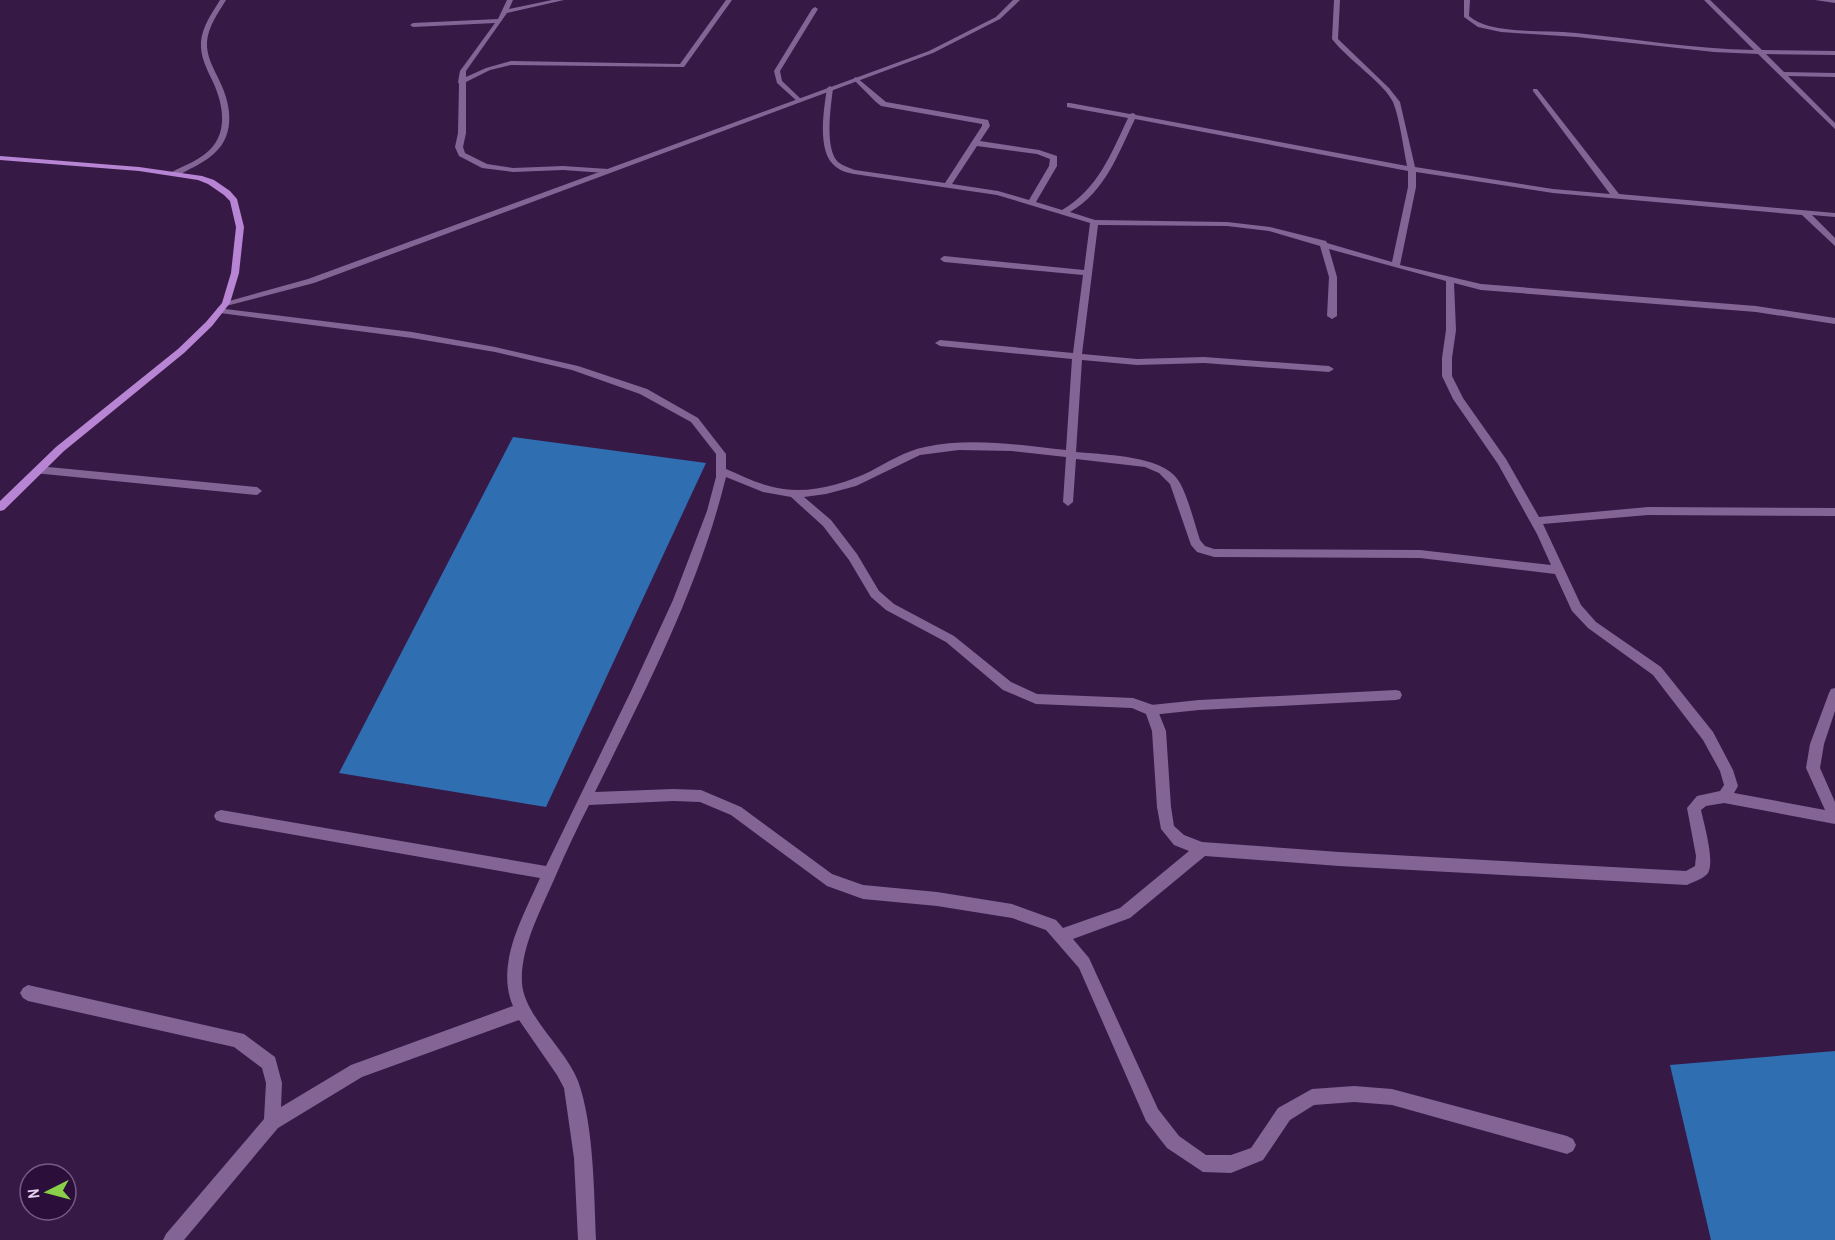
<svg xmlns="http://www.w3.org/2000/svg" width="1835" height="1240" font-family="'Archivo Narrow',sans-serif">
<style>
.water{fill:#306eb2}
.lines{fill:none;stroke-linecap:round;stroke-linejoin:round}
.service{fill:#836495;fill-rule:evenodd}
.minor{fill:#836495;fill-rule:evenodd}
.tertiary{fill:#836495;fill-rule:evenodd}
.secondary{fill:#b785d4;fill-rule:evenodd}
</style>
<rect width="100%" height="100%" fill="#371946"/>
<!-- water -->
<g class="water">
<polygon points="513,437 706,463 546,807 339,773"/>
<polygon points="1835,1051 1835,1240 1711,1240 1670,1065"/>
</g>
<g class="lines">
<!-- service -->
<polygon class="service" points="1396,690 1400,691 1402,695 1400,699 1396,700 1199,710 1151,715 1146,714 1145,710 1146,706 1151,705 1199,700"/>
<!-- minor -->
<g class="minor">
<polygon points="507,0 513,0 509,9 552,0 564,0 507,13 466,71 466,77 486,68 511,61 680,64 726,0 732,0 684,67 511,65 490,70 466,82 466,133 463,147 465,153 487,164 513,168 563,166 608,169 609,171 605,173 563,170 513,172 482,168 459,156 455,147 458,133 459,84 458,82 460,71 495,23 413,27 410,25 413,23 498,19"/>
<path d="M1334,0H1340L1338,39L1389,88L1400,102L1415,167L1553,189L1610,194L1533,91V89H1537L1619,194L1835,213V217L1812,215L1835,238V246L1802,215L1553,193L1416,172V187L1400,265L1481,284L1756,306L1835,318V324L1756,312L1481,290L1454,283L1456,330L1452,358V376L1463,398L1506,459L1539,517L1648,507L1835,508V516L1648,515L1543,524L1581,605L1596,622L1661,667L1713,732L1733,770L1738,786L1734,793L1825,810L1806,768L1810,744L1829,693L1831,689L1835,688V711L1824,744L1820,768L1835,802V824L1724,803L1706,806L1701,810C1704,824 1715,861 1708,873C1705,878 1693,882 1687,885L1339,866L1205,856L1130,918L1073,939L1089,958L1158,1109L1179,1136L1206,1155H1231L1251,1148L1278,1108L1312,1089L1354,1086L1392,1089L1567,1136L1573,1139L1576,1145L1573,1151L1567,1154L1392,1105L1354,1102L1314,1105L1290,1120L1263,1160L1231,1173L1203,1172L1167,1148L1146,1121L1079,968L1046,930L1012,918L937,906L863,899L827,886L731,815L700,802L673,801L589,805C577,828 566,852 556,875C542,908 520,947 522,983C524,1016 566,1049 578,1081C594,1125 594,1193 596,1240H578L574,1158L564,1088L557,1075L519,1020L362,1077L278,1128L184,1240H163L166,1234L264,1119L266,1083L262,1068L234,1047L28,1001L23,998L20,993L23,988L28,985L244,1034L275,1057L282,1083L281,1107L351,1065L513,1006C495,964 523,917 540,878L221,822L216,820L214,816L216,812L221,810L546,866L632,689L673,600L707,511L716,477V454L691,422L640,394L572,370L495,352L412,338L220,313L217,312V308L412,332L495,347L578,366L647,389L698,418L726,454V469C740,475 754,482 769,486C803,496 840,486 871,471C888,462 905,451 925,447C970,437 1020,445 1066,450L1072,359L940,346L935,343L940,340L1073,353L1083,275L944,262L940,259L944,256L1084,270L1090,223L997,195L854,174C848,173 841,171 836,167C816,153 824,109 827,88L830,86L833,88C831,106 824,148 838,162C843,166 850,168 855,170L945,183L982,126V124L881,106L876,102L854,80V78L856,77L886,102L988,120L990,126L980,141L1039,150L1057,156V166L1036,202L1062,210C1098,189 1111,154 1128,118L1067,107V103H1070L1130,114L1133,113L1136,115L1407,166C1403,146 1400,120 1393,102C1384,83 1347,59 1332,39ZM1135,119L1408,171V187L1392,262L1327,243L1326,241L1270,227L1227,222L1095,220L1070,212C1105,192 1118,154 1135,119ZM977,146L1037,154L1050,159L1049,166L1029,200L998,191L952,184ZM1098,225L1227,226L1269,231L1320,246L1329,277L1327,316L1332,319L1337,316V277L1329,249L1446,281V330L1442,358V376L1453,399L1498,464L1537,534L1551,565L1420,550L1214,549L1205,546L1200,540C1194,522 1189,500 1180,483C1166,455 1105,455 1076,452L1082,360L1137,365L1204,363L1329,372L1334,369L1329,366L1204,357L1137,359L1082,354ZM959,450L1012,451L1066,457L1063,502L1068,506L1073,502L1076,459L1145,467L1159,473L1170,484L1191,545L1197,552L1214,557L1420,558L1555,574L1572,611L1588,628L1653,675L1703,740L1720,771L1724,785L1720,791L1697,796L1687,808L1696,856L1695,866L1686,871L1339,852L1202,842L1184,835L1174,826L1171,807L1166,731L1156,706L1133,698L1037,694L1011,682L954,636L894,604L879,591L857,554L831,520L804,497L826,494L856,486L920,455ZM726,477L763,492L791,497L823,526L849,560L871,597L886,610L946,642L1003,690L1036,704L1132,708L1146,714L1152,731L1157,807L1161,829L1174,845L1189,851L1120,908L1063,928L1056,920L1012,904L937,892L863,885L832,874L741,807L701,790L673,789L595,792C645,691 699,588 726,477Z"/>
<path d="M1464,0H1470L1469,16C1475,21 1482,24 1489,26C1518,33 1547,30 1576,33C1636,39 1694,49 1754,50L1704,0H1710L1762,50L1835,51V55L1766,54L1784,72L1835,73V77L1788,76L1835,123V129L1758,54L1714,52L1577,37L1501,32L1478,27L1464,17Z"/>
<polygon points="1815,0 1835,0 1835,3"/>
<polygon points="815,7 818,9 780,71 782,81 802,100 798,102 777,83 774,71 812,9"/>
<polygon points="38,466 257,487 262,491 257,495 34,473 33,470"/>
</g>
<!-- tertiary -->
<g class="tertiary">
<path d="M220,0H226C218,13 208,27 207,42C206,56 214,69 220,82C232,107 236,138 210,157C200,165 188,169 178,176H172V172C183,166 195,162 205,154C229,136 224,106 213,82C207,69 200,57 201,42C202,27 212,13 220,0Z"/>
<polygon points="1013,0 1020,0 1000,19 933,53 314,283 226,306 222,303 308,279 929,51 996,17"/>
</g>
<!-- secondary -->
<polygon class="secondary" points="0,156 139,167 202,176 214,180 230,191 237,199 244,227 239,273 230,303 212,326 184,353 64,451 4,510 0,511 0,501 56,447 178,349 206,322 222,303 231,273 236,227 230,201 224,195 208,184 198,180 139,171 0,160"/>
</g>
<!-- north arrow -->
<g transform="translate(48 1192) rotate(264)"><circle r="28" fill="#2c0e3b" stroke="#765d83" stroke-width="1.5"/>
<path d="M0-4.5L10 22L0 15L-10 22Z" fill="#89cf49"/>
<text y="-9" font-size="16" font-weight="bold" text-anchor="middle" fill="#e5d3ef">N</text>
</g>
</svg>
